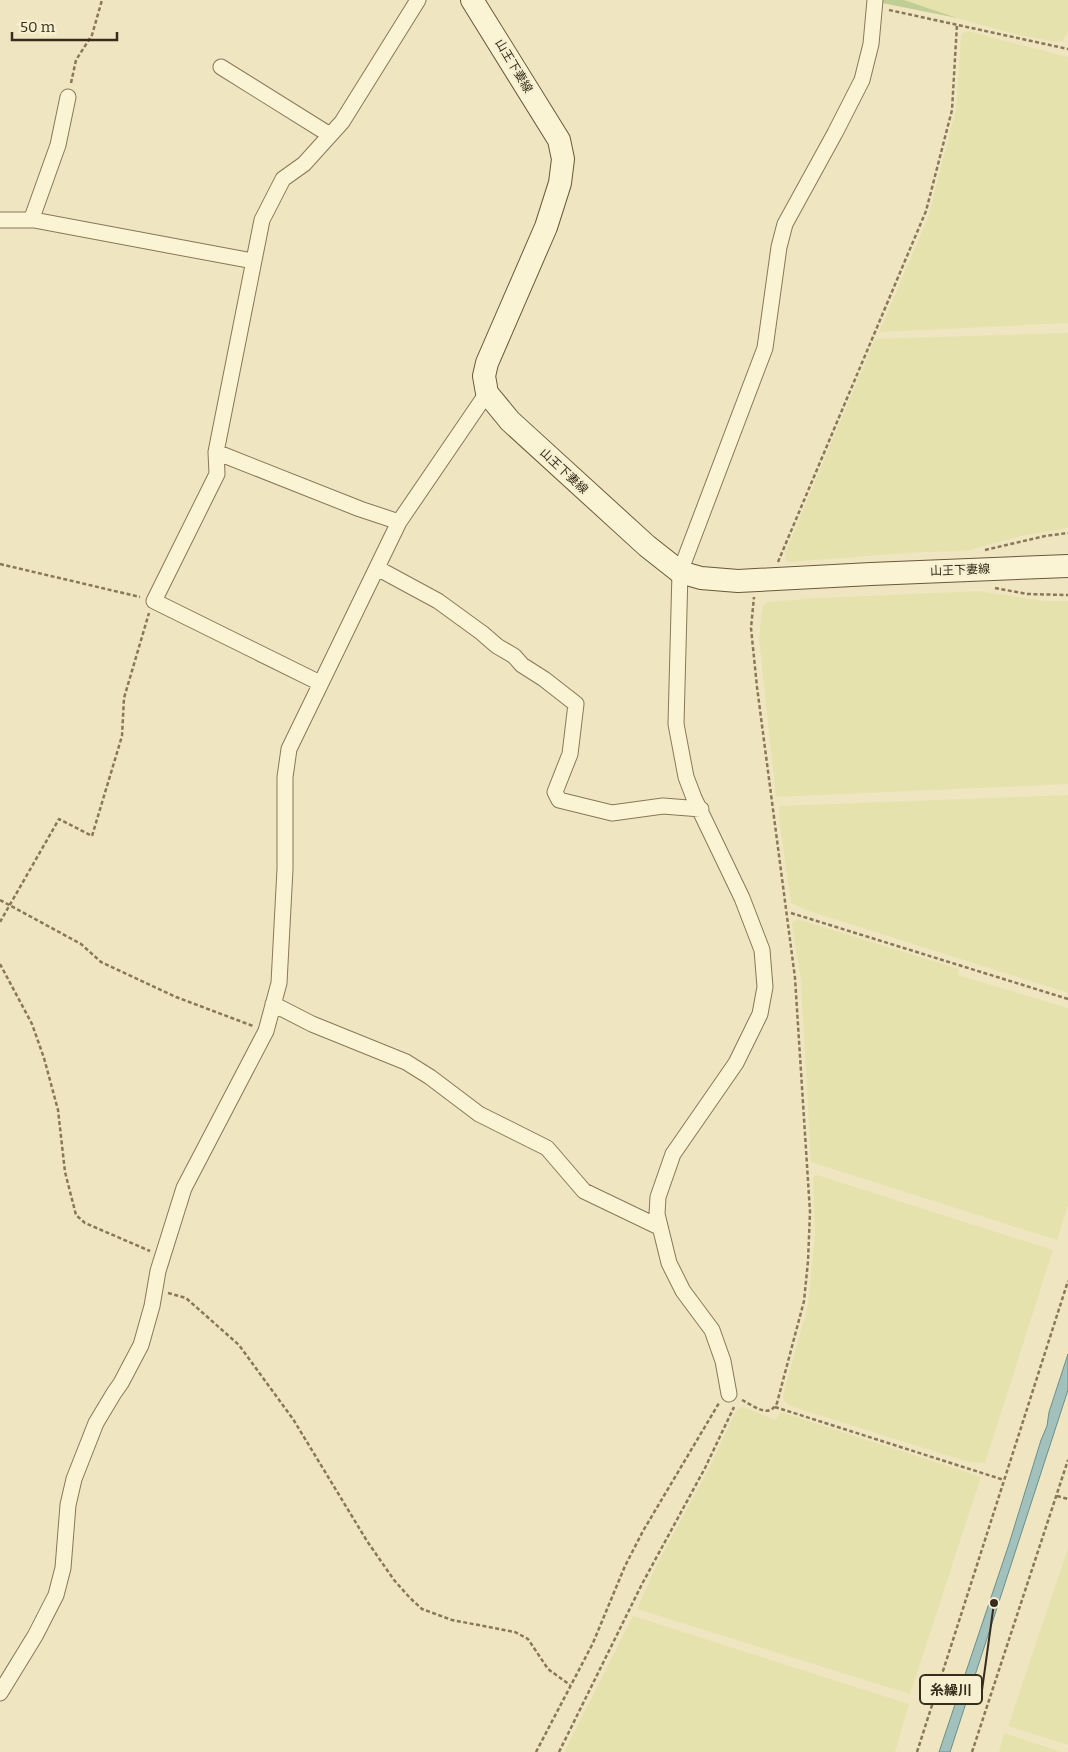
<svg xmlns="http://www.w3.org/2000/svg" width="1068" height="1752" font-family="Bitter,'Noto Sans JP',serif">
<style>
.farmland{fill:#e5e2ae}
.green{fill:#c0cd94}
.water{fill:#a3c1bc;stroke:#6a8f8a}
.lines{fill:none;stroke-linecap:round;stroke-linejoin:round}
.street-casing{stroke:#897758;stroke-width:17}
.secondary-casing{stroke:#6a583b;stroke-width:24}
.path{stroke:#897758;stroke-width:2.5;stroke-dasharray:4 2.5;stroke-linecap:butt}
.street{stroke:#faf3d4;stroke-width:15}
.secondary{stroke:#faf3d4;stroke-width:22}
.labels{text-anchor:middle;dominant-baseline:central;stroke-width:4.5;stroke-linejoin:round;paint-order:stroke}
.street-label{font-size:12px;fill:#382d1d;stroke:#f6f0d0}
.leader{fill:none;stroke:#382d1d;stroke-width:2}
.callout-dot{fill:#382d1d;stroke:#f6f0d0;stroke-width:2}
.callout{fill:#f6f0d0;stroke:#382d1d;stroke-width:2}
.callout-label{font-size:14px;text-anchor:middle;font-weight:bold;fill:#382d1d}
</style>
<rect width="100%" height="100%" fill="#efe6c1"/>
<path class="farmland" d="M 904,0 L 1068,0 L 1068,31 L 1063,41 L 1056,42 L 1019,35 L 957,18 Z
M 968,31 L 1068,57 L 1068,323 L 879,332 L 928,217 L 956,109 L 961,36 L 963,33 Z
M 1068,333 L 1068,528 L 1021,536 L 966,551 L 921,552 L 789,562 L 786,560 L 785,553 L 875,339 Z
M 979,591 L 1044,601 L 1068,601 L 1068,784 L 776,797 L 759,639 L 761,617 L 763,606 L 766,602 L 820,598 Z
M 1068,795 L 1068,993 L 809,911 L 791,903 L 779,819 L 779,806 Z
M 797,919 L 959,969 L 958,975 L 1068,1008 L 1068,1205 L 1057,1240 L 811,1162 L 801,982 L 792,924 Z
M 817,1175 L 1053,1250 L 985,1463 L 969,1462 L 943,1454 L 790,1406 L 785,1402 L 783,1397 L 785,1388 L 808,1305 L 815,1233 L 813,1180 L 814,1176 Z
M 744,1407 L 775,1420 L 781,1412 L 981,1477 L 910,1694 L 637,1609 L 659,1560 L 706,1474 L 735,1413 L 739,1408 Z
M 1068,1548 L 1068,1745 L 1008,1726 Z
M 633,1616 L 909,1704 L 895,1752 L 564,1752 Z
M 1004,1733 L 1062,1752 L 999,1752 Z"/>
<path class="green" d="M 882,0 L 904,0 L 957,18 L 882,3 Z"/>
<path class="water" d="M 1068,1354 L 1068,1390 L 950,1752 L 939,1752 L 1009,1544 L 1041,1440 L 1047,1426 L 1049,1412 Z"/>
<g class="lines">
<defs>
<path id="street" d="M 221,67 L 330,135
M 0,220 L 34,220 L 253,261
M 34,220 L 33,215 L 58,145 L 68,97
M 216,452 L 217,474 L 154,601 L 320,683
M 399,522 L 360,509 L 216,452 L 262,220 L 283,179 L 304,164 L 342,122 L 418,0
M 377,568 L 438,601 L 482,633 L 497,646 L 514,656 L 522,665 L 544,679 L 576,704 L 570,754 L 555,792 L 559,800 L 612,813 L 663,806 L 701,809
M 273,1004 L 312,1024 L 406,1062 L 430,1077 L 479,1114 L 547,1148 L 584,1191 L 659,1227
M 729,1394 L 723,1361 L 712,1330 L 683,1291 L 669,1263 L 657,1214 L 658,1197 L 673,1154 L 736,1063 L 760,1014 L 765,987 L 762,950 L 742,898 L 694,798 L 686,777 L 676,724 L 680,572 L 765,348 L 779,247 L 785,224 L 835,133 L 862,80 L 871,44 L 875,0
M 0,1693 L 35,1636 L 56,1595 L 63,1568 L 68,1505 L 74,1479 L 96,1423 L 114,1393 L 121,1383 L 141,1345 L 152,1306 L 158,1271 L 184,1188 L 266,1031 L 279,983 L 285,869 L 285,777 L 289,749 L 399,522 L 487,393"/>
<path id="secondary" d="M 472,0 L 559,140 L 563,159 L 560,183 L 546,227 L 487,363 L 484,376 L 487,393 L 510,421 L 647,546 L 680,572 L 701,578 L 738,581 L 871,574 L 1068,566"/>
</defs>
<use href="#street" class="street-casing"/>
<use href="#secondary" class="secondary-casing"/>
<path class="path" d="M 889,10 L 1068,49
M 71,83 L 76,60 L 92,35 L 102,0
M 985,550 L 1045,536 L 1068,533
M 778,562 L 926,211 L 952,110 L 957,24
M 0,564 L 140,597
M 995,588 L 1027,594 L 1068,595
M 0,900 L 81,944 L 101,962 L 176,997 L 253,1026
M 791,913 L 1068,999
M 0,922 L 59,819 L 92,836 L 122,736 L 124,698 L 149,613
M 0,964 L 32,1024 L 44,1058 L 58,1110 L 65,1172 L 76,1215 L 85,1223 L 150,1251
M 168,1293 L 186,1298 L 239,1345 L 293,1419 L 367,1541 L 394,1580 L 410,1598 L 422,1609 L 452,1620 L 515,1632 L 528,1639 L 548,1669 L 570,1685
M 742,1400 C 754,1406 769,1419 777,1403 L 804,1301 L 808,1261 L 810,1212 L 795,978 L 757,687 L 751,628 L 754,597
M 775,1407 L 1004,1480
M 1057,1496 L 1068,1499
M 536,1752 L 593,1643 L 625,1566 L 643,1531 L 719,1403
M 559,1752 L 642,1584 L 705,1468 L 734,1407
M 917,1752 L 1068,1281
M 972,1752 L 1068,1460"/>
<use href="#street" class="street"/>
<use href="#secondary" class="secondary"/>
</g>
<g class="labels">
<g class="street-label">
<text transform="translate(514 66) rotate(59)">山王下妻線</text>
<text transform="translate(564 471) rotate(43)">山王下妻線</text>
<text transform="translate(960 570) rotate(-2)">山王下妻線</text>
</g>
</g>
<path class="leader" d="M994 1603L982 1690"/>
<circle class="callout-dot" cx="994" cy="1603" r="5"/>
<rect class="callout" x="920" y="1675" width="62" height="29" rx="5"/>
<g class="callout-label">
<text x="951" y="1695">糸繰川</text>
</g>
<path d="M12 32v8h105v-8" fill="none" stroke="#382d1d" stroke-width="2.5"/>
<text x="20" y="32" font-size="15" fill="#382d1d" stroke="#f6f0d0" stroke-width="4" paint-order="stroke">50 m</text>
</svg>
